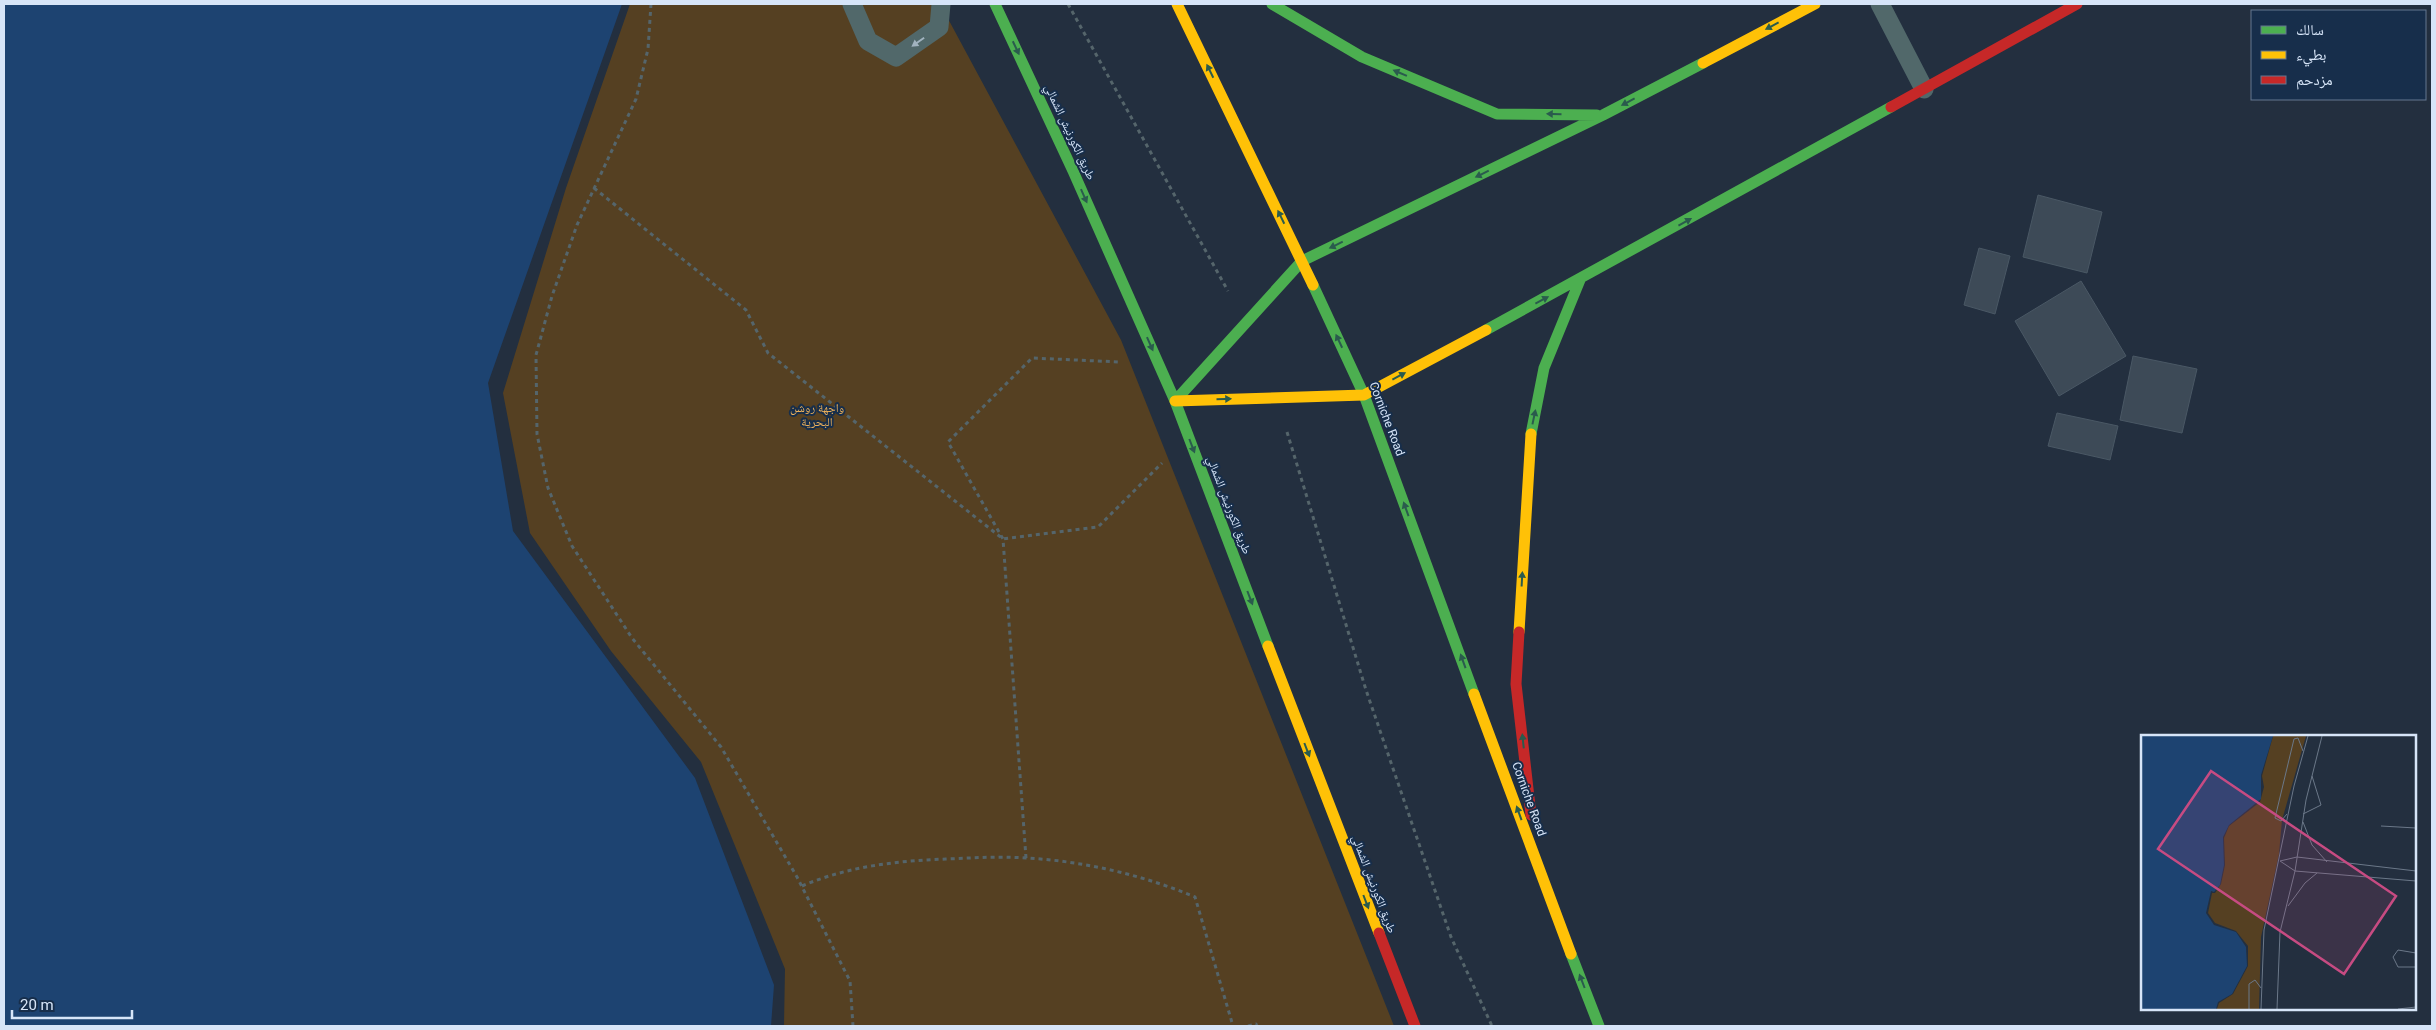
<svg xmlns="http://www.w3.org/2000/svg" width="2436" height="1030" font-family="Roboto,'Noto Naskh Arabic',sans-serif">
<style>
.green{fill:#554022}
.water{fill:#1d4371}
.building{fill:#3d4a57;stroke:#4a5865}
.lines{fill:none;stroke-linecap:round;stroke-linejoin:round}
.path{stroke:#55656b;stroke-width:3;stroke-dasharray:4 4;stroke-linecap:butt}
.lane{stroke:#51686a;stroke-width:19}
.fast{stroke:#4caf50;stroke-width:11}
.slow{stroke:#ffc107;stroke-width:11}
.jam{stroke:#c62828;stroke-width:11}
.oneway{fill:#2a5b4d}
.oneway2{fill:#a1b3bf}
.labels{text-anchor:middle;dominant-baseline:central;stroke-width:4;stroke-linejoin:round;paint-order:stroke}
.street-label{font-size:12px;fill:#d7e5f8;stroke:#172e4b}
.park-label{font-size:12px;fill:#edb15a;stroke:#172e4b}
.inset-road{fill:none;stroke:#6b7889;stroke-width:1}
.view{fill:#c74b82;fill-opacity:0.15;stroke:#c74b82;stroke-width:2.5}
.inset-edge{fill:none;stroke:#d7e5f8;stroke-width:2.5}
</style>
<rect width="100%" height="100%" fill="#232f3f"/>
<path class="green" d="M 630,4 L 942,4 L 946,15 L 1121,340 L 1394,1026 L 784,1026 L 785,969 L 701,762 L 611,651 L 530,533 L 503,393 L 566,188 Z"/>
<path class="water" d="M 4,4 L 622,4 L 488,383 L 513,531 L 695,778 L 774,985 L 771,1026 L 4,1026 Z"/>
<path class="building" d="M 2038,195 L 2102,212 L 2087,273 L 2023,257 Z
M 1979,248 L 2010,256 L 1995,314 L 1964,305 Z
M 2081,281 L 2126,356 L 2059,396 L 2015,321 Z
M 2133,356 L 2197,369 L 2182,433 L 2120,420 Z
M 2057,413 L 2118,426 L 2110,460 L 2048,446 Z"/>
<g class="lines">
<path class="path" d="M 651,4 L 648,49 L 636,99 L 577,225 L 552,296 L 536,355 L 537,434 L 548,488 L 572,546 L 632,638 L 721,747 L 797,877 L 850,981 L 853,1026
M 1068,4 L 1228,291
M 594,188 L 746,310 L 768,353 L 1003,539 L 1098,527 L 1162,463
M 1287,432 L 1366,690 L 1451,937 L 1492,1026
M 1026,858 L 1003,539 L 948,442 L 1032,358 L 1120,362
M 802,886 C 849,866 896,861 946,859 C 973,858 999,856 1026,858 C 1083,861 1143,875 1195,897 L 1233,1026
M 1248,1026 L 1256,1024 L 1257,1026"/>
<path class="lane" d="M 852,4 L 868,41 L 896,57 L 939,27 L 941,4
M 1880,4 L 1924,89"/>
<path class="fast" d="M 995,4 L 1073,171 L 1175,401 L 1268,646
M 1272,4 L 1362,57 L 1497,114 L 1597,115
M 1313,285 L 1364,395 L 1474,694
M 1486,330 L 1891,107
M 1175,401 L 1302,261 L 1603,115 L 1703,63
M 1531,434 L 1544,368 L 1580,280
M 1571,954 L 1599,1026"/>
<path class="slow" d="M 1177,4 L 1313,285
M 1703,63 L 1815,4
M 1175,401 L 1364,395 L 1486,330
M 1519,632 L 1531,434
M 1268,646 L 1379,933
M 1474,694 L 1571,954"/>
<path class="jam" d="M 1891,107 L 2077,4
M 1519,632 L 1516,684 L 1531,815
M 1379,933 L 1415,1026"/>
</g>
<defs><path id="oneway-solid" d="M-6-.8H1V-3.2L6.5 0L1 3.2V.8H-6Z" transform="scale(1.25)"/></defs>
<g class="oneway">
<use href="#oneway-solid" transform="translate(1772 26) rotate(152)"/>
<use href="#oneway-solid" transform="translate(1016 48) rotate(65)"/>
<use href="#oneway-solid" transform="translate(1210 71) rotate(-116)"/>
<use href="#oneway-solid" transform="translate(1400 73) rotate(-157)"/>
<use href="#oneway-solid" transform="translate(1628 102) rotate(152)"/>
<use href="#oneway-solid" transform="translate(1554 114) rotate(-179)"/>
<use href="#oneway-solid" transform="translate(1482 174) rotate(154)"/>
<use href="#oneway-solid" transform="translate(1084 196) rotate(66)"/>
<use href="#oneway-solid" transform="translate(1281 217) rotate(-116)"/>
<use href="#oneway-solid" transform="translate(1685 222) rotate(-29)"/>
<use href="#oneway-solid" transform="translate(1336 245) rotate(154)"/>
<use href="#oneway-solid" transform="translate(1542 300) rotate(-28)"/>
<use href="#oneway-solid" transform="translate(1339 341) rotate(-115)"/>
<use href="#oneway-solid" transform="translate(1150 344) rotate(66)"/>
<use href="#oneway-solid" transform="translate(1399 376) rotate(-28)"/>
<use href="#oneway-solid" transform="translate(1224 399) rotate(-2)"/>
<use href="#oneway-solid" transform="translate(1534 417) rotate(-78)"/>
<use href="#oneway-solid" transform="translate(1192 446) rotate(69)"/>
<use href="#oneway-solid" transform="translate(1406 509) rotate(-110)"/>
<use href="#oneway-solid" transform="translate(1522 579) rotate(-87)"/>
<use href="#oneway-solid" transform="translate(1250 598) rotate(69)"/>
<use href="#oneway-solid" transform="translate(1463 661) rotate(-110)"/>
<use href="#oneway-solid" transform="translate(1523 741) rotate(-96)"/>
<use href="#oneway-solid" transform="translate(1307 750) rotate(69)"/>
<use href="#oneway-solid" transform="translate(1519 813) rotate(-110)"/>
<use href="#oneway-solid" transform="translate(1366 902) rotate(69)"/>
<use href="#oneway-solid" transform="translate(1582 981) rotate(-111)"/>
</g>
<use class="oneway2" href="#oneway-solid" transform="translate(918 42) rotate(145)"/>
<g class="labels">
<g class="street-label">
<text transform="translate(1070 132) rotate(65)">طريق الكورنيش الشمالي</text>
<text transform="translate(1387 419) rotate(69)">Corniche Road</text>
<text transform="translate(1229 505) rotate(69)">طريق الكورنيش الشمالي</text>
<text transform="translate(1529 799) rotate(70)">Corniche Road</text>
<text transform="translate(1374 884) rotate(69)">طريق الكورنيش الشمالي</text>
</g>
<g class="park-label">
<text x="817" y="408">واجهة روشن<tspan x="817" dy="14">البحرية</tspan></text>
</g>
</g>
<g transform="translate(2141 735)">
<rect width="275" height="275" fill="#232f3f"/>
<path d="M 132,1 L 165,1 L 141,85 L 138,119 L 120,202 L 118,274 L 76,274 L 78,268 L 92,259 L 107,231 L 107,211 L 95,196 L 74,188 L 67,178 L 71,158 L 74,158 L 80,149 L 84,130 L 83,103 L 88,91 L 119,67 L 123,52 L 121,41 Z" fill="#554022"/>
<path d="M 0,1 L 132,1 L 120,40 L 120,64 L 88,90 L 82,102 L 83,130 L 79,150 L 73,157 L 70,156 L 65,178 L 73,190 L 95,197 L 105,212 L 106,231 L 91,259 L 77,267 L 75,274 L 0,274 Z" fill="#1d4371"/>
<path class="inset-road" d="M 146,79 L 140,86 L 134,83 L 153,4 L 157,3 L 162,16M 162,79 L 180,70 L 171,41M 162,87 L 171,110 L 186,127M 240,91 L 275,93M 139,126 L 154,136 L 275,146M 139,126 L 156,122 L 275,136M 147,171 L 164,148 L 176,138M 275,218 L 257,215 L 252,222 L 257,232 L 275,232M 108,274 L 108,249 L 114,245 L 120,253M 120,274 L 123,195 L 153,51 L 167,1M 136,274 L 139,197 L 154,136 L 165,65 L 181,1M 257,274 L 275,272"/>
<path class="view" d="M 70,36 L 255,161 L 203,239 L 17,114 Z"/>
<rect width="275" height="275" class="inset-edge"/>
</g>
<rect width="2436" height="1030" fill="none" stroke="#d7e5f8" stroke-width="10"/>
<rect x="2251" y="10" width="175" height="90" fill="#172e4b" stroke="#647790"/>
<rect x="2261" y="26" width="25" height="8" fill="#4caf50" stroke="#647790"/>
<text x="2296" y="35" font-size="15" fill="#d7e5f8">سالك</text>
<rect x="2261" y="51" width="25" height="8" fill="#ffc107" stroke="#647790"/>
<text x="2296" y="60" font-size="15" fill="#d7e5f8">بطيء</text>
<rect x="2261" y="76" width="25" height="8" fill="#c62828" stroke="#647790"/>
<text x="2296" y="85" font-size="15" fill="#d7e5f8">مزدحم</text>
<path d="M12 1010v8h120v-8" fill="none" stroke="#d7e5f8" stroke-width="2.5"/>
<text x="20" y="1010" font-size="15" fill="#d7e5f8" stroke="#172e4b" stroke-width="4" paint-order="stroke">20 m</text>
</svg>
